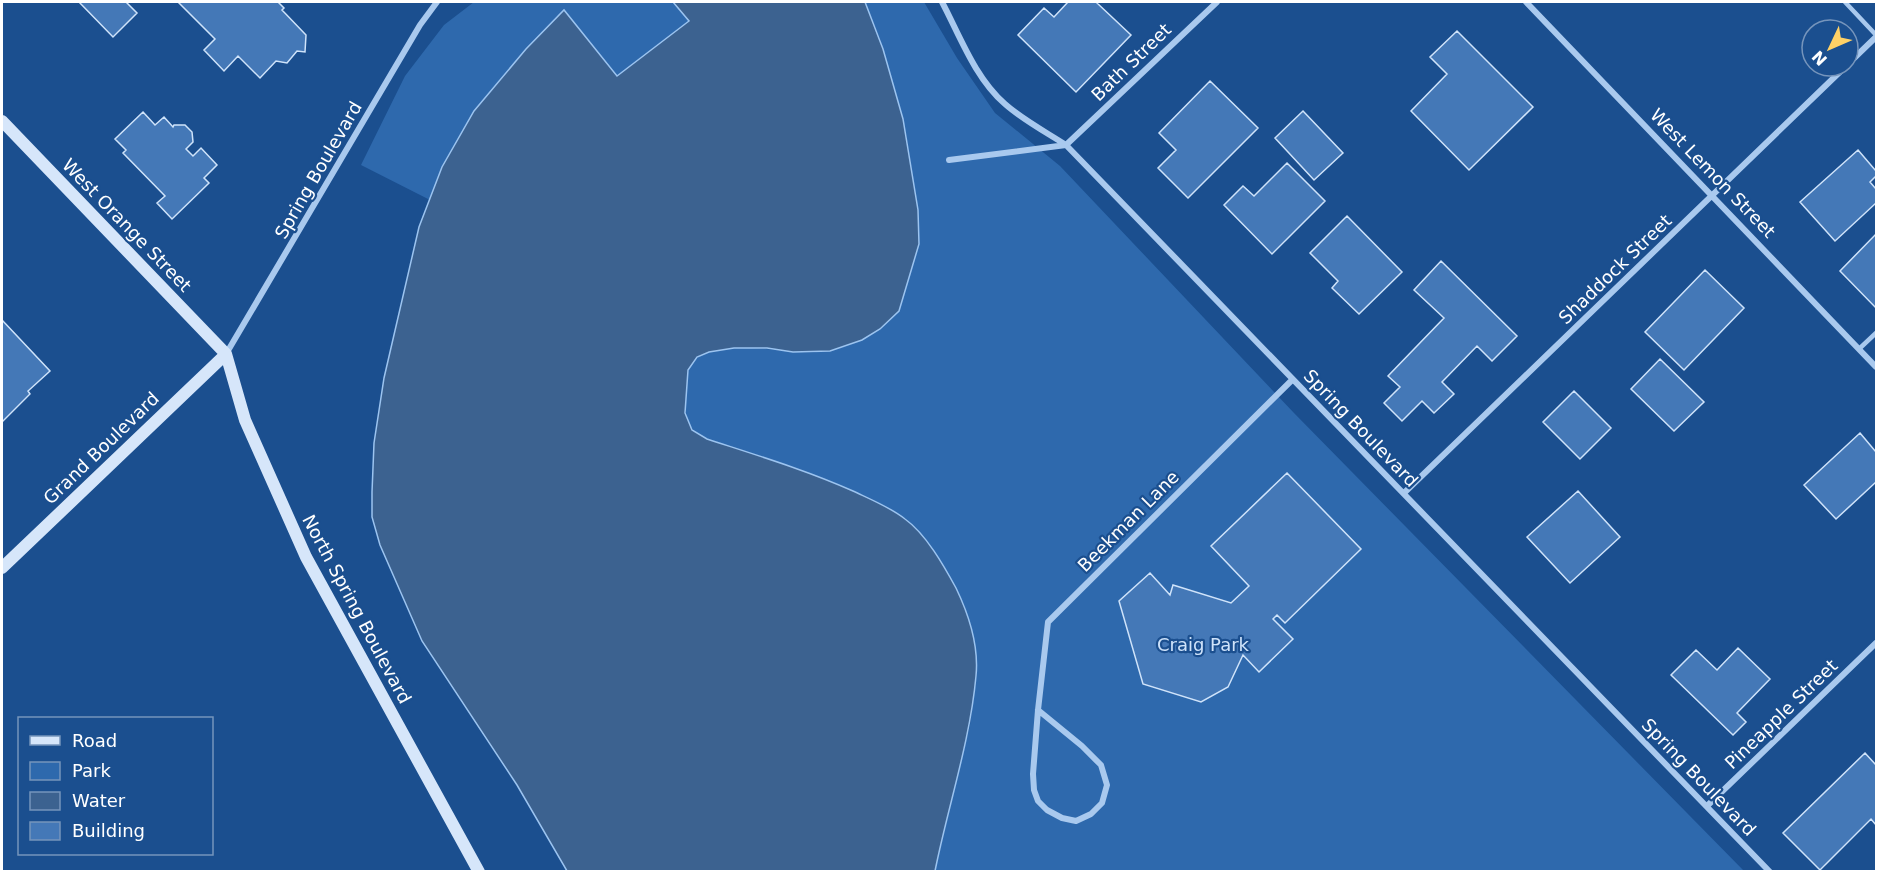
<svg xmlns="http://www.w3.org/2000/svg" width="1878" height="873" font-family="'DejaVu Sans',sans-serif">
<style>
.green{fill:#2e69ad}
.water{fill:#3c6290;stroke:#9cc4f0;stroke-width:1.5}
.building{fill:#4478b7;stroke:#cfe3fa;stroke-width:1.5}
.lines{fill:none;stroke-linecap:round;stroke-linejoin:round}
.lane{stroke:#a9c9ee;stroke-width:4.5}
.street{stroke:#a9c9ee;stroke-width:6}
.secondary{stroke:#d6e6fa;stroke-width:12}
.labels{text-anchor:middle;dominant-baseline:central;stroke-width:4.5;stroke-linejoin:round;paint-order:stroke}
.street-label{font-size:18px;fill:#fff;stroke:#1b4f8f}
.park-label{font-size:18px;fill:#cfe3fa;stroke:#1b4f8f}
</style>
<rect width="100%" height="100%" fill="#1b4f8f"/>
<path class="green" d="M 474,2 L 673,2 L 689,21 L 617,76 L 565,11 L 474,111 L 430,200 L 361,165 L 405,76 L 444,25 Z
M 865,2 L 924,2 L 957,58 L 995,113 L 1060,166 L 1294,413 L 1744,871 L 935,871 L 970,725 L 977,673 L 965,607 L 950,577 L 930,546 L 906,519 L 872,499 L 830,481 L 707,439 C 690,429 685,425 686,403 C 686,389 684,371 695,360 C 718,336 787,355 817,352 C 833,351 847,346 862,340 L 919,244 L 918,210 L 906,134 L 880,39 Z"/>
<path class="water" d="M 673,2 L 865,2 L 883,49 L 903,119 L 918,210 L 919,244 L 899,311 L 880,329 L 862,340 L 830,351 L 793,352 L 767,348 L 734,348 L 709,352 L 697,357 L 688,370 L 685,413 L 692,430 L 707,439 C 756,455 806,470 853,491 C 870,499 890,507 905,519 C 926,534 944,566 956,588 C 969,615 979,646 976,676 C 970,742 948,806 935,871 L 567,871 L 517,785 L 422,641 L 380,545 L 372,517 L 372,492 L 374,443 L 384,378 L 419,227 L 442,167 L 474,111 L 526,49 L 564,10 L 617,76 L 689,21 Z"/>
<path class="building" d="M 79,2 L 126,2 L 137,13 L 113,37 Z
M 178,2 L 278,2 L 284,8 L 282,10 L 306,35 L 305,52 L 297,51 L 287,63 L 276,61 L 260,78 L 238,56 L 224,71 L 204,50 L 215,39 Z
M 1068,2 L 1099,2 L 1097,3 L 1131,35 L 1076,92 L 1018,35 L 1044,8 L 1054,17 Z
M 1457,31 L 1533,107 L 1469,170 L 1411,111 L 1447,74 L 1430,57 Z
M 1210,81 L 1258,128 L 1188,198 L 1158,168 L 1176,150 L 1159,133 Z
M 1303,111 L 1343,153 L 1314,180 L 1275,138 Z
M 143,112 L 155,125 L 164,117 L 173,127 L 174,125 L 185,125 L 192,132 L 193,142 L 186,149 L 193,156 L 201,148 L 217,165 L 204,178 L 209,183 L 172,219 L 157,203 L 165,196 L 123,153 L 126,150 L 115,139 Z
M 1858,150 L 1876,171 L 1876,176 L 1870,182 L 1876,189 L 1876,203 L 1835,241 L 1800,202 Z
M 1287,163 L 1325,201 L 1272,254 L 1224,205 L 1243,186 L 1254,196 Z
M 1347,216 L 1402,272 L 1359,314 L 1332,288 L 1338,281 L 1310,253 Z
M 1876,234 L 1876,308 L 1840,271 Z
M 1441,261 L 1517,336 L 1492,361 L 1477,346 L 1442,382 L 1454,394 L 1434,413 L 1422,401 L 1402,421 L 1384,403 L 1400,387 L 1388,376 L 1444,318 L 1414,290 Z
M 1705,270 L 1744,308 L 1684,370 L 1645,332 Z
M 2,320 L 50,371 L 28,391 L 30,394 L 2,422 Z
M 1660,359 L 1704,402 L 1674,431 L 1631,389 Z
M 1574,391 L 1611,428 L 1580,459 L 1543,422 Z
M 1860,433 L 1876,452 L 1876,482 L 1836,519 L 1804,485 Z
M 1287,473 L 1361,549 L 1285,623 L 1277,615 L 1273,619 L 1293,639 L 1259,672 L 1243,655 L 1228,687 L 1201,702 L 1143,684 L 1119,601 L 1150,573 L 1170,595 L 1173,585 L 1231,603 L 1249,586 L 1211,546 Z
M 1578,491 L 1620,537 L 1570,583 L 1527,537 Z
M 1738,648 L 1770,679 L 1737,713 L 1746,722 L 1733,735 L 1671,675 L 1696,650 L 1717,670 Z
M 1865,753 L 1876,765 L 1876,825 L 1871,819 L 1820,870 L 1783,833 Z"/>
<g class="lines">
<path class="lane" d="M 1845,2 L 1876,35
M 1859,349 L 1876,333"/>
<path class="street" d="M 942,2 C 960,36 975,78 1005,104 C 1023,120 1046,132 1066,145 L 1770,872
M 1526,2 L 1876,367
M 1848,64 L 1876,37
M 949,160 L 1066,145 L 1217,2
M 226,354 L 420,25 L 437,2
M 1404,493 L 1846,66
M 1038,710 L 1082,746 L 1101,765 L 1107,785 L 1102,803 L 1091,814 L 1076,821 L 1062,818 L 1047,810 L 1038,801 L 1034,790 L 1033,774 L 1038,710 L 1048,622 L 1292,380
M 1707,806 L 1876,643"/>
<path class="secondary" d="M 2,121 L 226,354 L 245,420 L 306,557 L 479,872
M 2,568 L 226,354"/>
</g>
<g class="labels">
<g class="street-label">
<text transform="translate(1131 62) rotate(-44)">Bath Street</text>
<text transform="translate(318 170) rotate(-60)">Spring Boulevard</text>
<text transform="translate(1713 173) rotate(46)">West Lemon Street</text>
<text transform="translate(127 225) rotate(46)">West Orange Street</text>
<text transform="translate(1615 269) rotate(-44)">Shaddock Street</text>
<text transform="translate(1361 428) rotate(46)">Spring Boulevard</text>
<text transform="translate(101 448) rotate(-44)">Grand Boulevard</text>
<text transform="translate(1128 521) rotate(-45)">Beekman Lane</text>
<text transform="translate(357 609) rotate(62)">North Spring Boulevard</text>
<text transform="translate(1781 714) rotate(-44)">Pineapple Street</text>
<text transform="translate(1699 777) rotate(46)">Spring Boulevard</text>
</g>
<g class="park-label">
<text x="1203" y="644">Craig Park</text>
</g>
</g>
<rect width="1878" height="873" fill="none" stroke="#ffffff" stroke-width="6"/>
<rect x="18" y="717" width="195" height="138" fill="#1b4f8f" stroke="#7695bc" stroke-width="1.5"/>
<rect x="30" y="736" width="30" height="9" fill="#d6e6fa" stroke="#7695bc" stroke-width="1.5"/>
<text x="72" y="747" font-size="18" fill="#ffffff">Road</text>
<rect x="30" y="762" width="30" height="18" fill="#2e69ad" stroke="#7695bc" stroke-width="1.5"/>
<text x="72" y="777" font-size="18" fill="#ffffff">Park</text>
<rect x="30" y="792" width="30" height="18" fill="#3c6290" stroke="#7695bc" stroke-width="1.5"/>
<text x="72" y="807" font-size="18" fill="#ffffff">Water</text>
<rect x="30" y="822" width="30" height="18" fill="#4478b7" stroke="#7695bc" stroke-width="1.5"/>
<text x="72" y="837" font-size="18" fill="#ffffff">Building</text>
<g transform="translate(1830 48) rotate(226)"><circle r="28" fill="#1b4f8f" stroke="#7695bc" stroke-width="1.5"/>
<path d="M0-4.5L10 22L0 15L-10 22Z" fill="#ffd166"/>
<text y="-9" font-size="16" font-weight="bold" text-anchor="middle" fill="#ffffff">N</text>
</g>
</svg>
